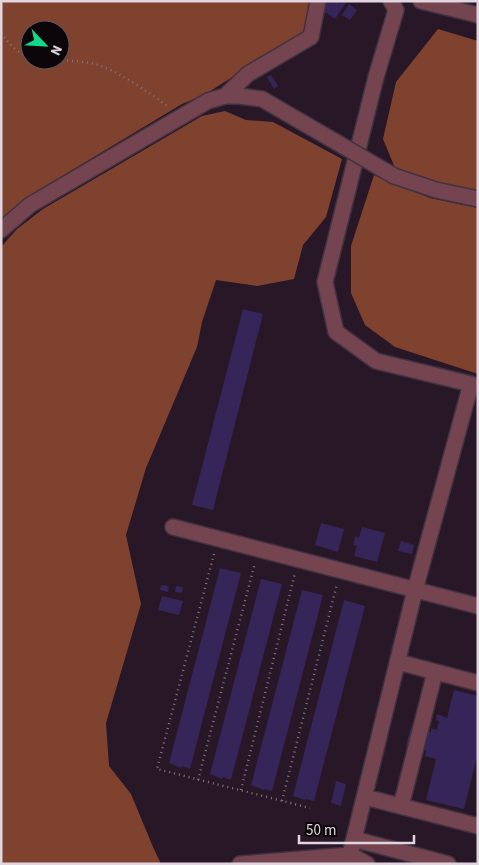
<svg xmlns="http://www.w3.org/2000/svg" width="479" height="865" font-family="'Source Sans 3',sans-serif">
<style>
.forest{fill:#7f422e;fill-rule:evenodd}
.building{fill:#362559}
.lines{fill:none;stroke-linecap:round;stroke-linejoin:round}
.minor-casing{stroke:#423240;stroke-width:18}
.path{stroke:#837581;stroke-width:2.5;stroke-dasharray:1 4;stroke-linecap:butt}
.minor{stroke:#744450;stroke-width:15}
.minor-bridge-casing{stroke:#423240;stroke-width:18;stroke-linecap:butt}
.minor-bridge{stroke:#744450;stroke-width:15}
</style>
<rect width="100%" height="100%" fill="#281726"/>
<path class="forest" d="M 1,1 L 312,1 L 308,29 L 204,95 L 182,104 L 29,196 L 1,220 ZM 30,30 L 60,30 L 60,60 L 30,60 Z
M 438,29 L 478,41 L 478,191 L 435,184 L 395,168 L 383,139 L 396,82 Z
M 225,111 L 246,120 L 273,122 L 342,159 L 326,217 L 303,245 L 294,279 L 257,286 L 216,280 L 202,322 L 197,347 L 146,468 L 126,535 L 141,604 L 106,723 L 109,766 L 131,794 L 153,847 L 161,864 L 1,864 L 1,247 L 17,229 L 43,209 L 202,116 Z
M 374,175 L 430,198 L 478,208 L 478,374 L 395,347 L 365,325 L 351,293 L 351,246 Z"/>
<path class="building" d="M 328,1 L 347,1 L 335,19 L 322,10 Z
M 349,4 L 357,10 L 350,20 L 342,15 Z
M 271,75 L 278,86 L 274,89 L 267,77 Z
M 243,309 L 263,314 L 213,510 L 192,505 Z
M 321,523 L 344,529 L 338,552 L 315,545 Z
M 362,527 L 385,533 L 377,562 L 354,556 L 357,546 L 353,545 L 355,536 L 359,538 Z
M 401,541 L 414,545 L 412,554 L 398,551 Z
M 220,568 L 241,573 L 190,769 L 182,766 L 181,768 L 169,763 Z
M 261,579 L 282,584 L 231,780 L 223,777 L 222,779 L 210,774 Z
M 161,585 L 169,586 L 168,592 L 160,590 Z
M 176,586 L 183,587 L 182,593 L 175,592 Z
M 302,590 L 323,595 L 272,791 L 264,789 L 264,790 L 251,785 Z
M 162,596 L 183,601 L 179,615 L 158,610 Z
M 344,600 L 365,606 L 314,801 L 306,799 L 305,800 L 293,796 Z
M 454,690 L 478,696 L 478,753 L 464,809 L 426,800 L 436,759 L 425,756 L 426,750 L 406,745 L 411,727 L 431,732 L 431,728 L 437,730 L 439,721 L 436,720 L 437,714 L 447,718 Z
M 336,781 L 346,784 L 341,806 L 331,803 Z"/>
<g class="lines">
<defs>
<path id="minor" d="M 421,1 L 478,15
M 225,96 L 248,74 L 311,37 L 318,1
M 394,176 L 436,190 L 478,199
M 1,230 L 30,205 L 208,101 L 225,96 L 239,96 L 262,99 L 336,142
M 173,527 L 478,606
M 398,662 L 478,683
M 365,797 L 478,826
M 401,806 L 435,672
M 354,839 L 448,864
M 350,855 L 415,590 L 471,384 L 376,361 L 336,332 L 325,282 L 376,77 L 396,10 L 391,1
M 240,864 L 350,855 L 367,864"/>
</defs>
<use href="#minor" class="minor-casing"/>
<path class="path" d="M 1,33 C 9,43 17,54 30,57
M 57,60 C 73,61 89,61 104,67 C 123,75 152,94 168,107
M 214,554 L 157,769 L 310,808
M 198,780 L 255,563
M 241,790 L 295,573
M 282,801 L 337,584"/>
<use href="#minor" class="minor"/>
<defs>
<path id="minor-bridge" d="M 336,142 L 394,176"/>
</defs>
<use href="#minor-bridge" class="minor-bridge-casing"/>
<use href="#minor-bridge" class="minor-bridge"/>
</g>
<rect width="479" height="865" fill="none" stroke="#e1d6e0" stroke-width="5"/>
<g transform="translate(45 45) rotate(115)"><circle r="24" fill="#0c060b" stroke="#615960"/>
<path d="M0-4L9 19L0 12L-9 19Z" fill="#11d98a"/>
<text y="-8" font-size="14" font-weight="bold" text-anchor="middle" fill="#e1d6e0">N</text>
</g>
<path d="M299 835v8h115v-8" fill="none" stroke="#e1d6e0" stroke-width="2.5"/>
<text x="306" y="835" font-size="15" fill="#e1d6e0" stroke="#0c060b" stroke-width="4" paint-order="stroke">50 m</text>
</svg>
